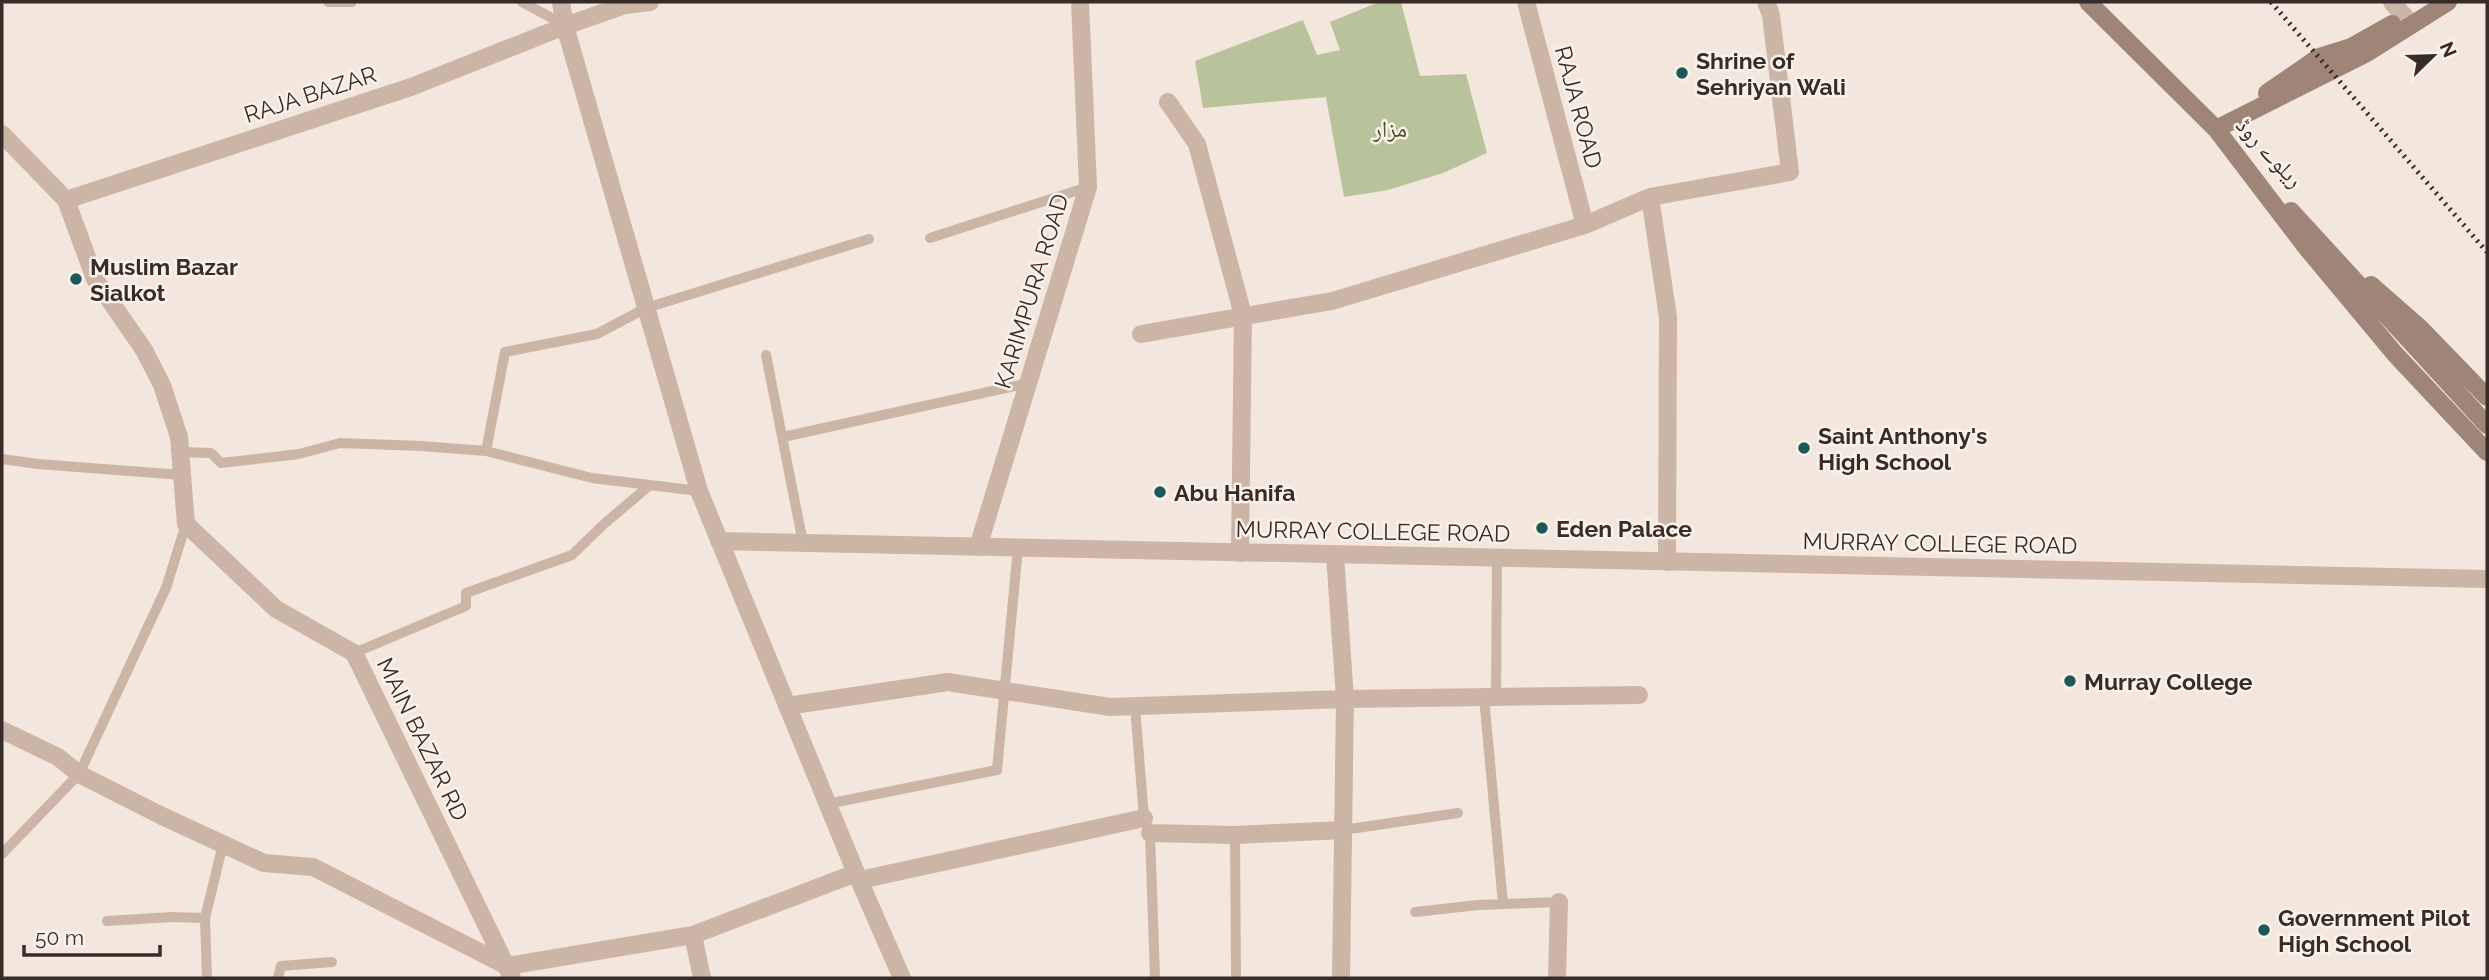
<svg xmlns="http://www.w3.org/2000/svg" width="2489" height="980" font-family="Raleway,'Noto Naskh Arabic',sans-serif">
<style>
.green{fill:#b8c29b}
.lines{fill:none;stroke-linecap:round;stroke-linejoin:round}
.service{stroke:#cbb5a7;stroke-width:10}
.minor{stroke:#cbb5a7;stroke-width:18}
.tertiary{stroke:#cbb5a7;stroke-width:18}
.secondary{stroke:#9f8478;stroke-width:18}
.rail{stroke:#372c28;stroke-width:5;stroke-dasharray:2 5;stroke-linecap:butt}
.poi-dot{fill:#1c5a5a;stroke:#faf1e8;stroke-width:2.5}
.labels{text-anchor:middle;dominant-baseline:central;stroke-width:5;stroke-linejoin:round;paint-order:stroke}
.poi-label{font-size:23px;font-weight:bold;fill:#372c28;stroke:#faf1e8;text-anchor:start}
.street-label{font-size:23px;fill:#372c28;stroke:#faf1e8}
.park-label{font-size:23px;fill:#4a562b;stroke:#faf1e8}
</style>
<rect width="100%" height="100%" fill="#f3e6dc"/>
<path class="green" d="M 1379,2 L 1401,2 L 1420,76 L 1466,74 L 1487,153 L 1443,173 L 1388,190 L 1344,197 L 1326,97 L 1203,108 L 1195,61 L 1303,20 L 1317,55 L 1340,50 L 1330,22 Z"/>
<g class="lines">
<path class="service" d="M 328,2 L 352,2
M 522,2 L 565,25
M 930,238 L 1088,187
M 766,355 L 803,543
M 783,437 L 1029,383
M 486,451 L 505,352 L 597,334 L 646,308 L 869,239
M 180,452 L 211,453 L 221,463 L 299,454 L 340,443 L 421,446 L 486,451 L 592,478 L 699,491
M 2,459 L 38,464 L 182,475
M 354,653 L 466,606 L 466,593 L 572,555 L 604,524 L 650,485
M 1484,697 L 1503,904
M 1496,697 L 1497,558
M 1135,706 L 1144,818 L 1150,833 L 1155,978
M 827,804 L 997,770 L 1018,548
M 1343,830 L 1458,813
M 1235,835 L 1236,978
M 2,854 L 79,774 L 166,588 L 186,524
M 1415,912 L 1478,905 L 1559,902
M 107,921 L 172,917 L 205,918
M 207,978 L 205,918 L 223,844
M 278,978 L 281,966 L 332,962"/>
<path class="minor" d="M 1526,2 L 1585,225
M 2392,2 L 2405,17
M 1168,102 L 1197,144 L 1243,315 L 1240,553
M 1650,197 L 1668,317 L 1667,562
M 1141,334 L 1332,301 L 1585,225 L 1650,197 L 1790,172 L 1771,15 L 1766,2
M 978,547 L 1088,187 L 1080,2
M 1335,555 L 1345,699 L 1341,978
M 787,706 L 948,682 L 1110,707 L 1345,699 L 1639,695
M 2,730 L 58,757 L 79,774 L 162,816 L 264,863 L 313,867 L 507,966 L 693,935 L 856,873
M 1150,833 L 1235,835 L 1343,830
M 860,880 L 1144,818
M 693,935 L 702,978
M 1557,978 L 1559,902"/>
<path class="tertiary" d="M 561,2 L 565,26 L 699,491 L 856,873 L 902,978
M 2,134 L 66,200 L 95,279 L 144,350 L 162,385 L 179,437 L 186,524 L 276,609 L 354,653 L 512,978
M 66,200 L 411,87 L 565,26 L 625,5 L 650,2
M 719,541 L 2487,579"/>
<path class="secondary" d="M 2088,2 L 2216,129 L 2306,247 L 2395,354 L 2487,452
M 2267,93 L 2319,57 L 2351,47 L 2392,24
M 2216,129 L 2367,53 L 2448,2
M 2291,211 L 2487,425
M 2371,285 L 2420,328 L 2487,397"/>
<path class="rail" d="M 2271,2 L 2487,252"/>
</g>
<g class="poi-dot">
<circle cx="1682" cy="73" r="7"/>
<circle cx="76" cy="279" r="7"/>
<circle cx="1804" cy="448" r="7"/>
<circle cx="1160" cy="492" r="7"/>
<circle cx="1542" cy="528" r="7"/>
<circle cx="2070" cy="681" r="7"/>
<circle cx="2264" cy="930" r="7"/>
</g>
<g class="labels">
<g class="poi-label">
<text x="1696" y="60">Shrine of<tspan x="1696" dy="26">Sehriyan Wali</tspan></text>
<text x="90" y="266">Muslim Bazar<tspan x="90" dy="26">Sialkot</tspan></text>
<text x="1818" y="435">Saint Anthony's<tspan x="1818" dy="26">High School</tspan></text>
<text x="1174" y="492">Abu Hanifa</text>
<text x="1556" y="528">Eden Palace</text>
<text x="2084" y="681">Murray College</text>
<text x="2278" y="917">Government Pilot<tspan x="2278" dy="26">High School</tspan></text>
</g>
<g class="street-label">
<text transform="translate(310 94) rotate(-18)">RAJA BAZAR</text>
<text transform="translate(1579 107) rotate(75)">RAJA ROAD</text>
<text transform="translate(2270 152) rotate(47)">ریلوے روڈ</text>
<text transform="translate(1031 291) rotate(-73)">KARIMPURA ROAD</text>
<text transform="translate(1373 531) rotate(1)">MURRAY COLLEGE ROAD</text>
<text transform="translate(1940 543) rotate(1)">MURRAY COLLEGE ROAD</text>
<text transform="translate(423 739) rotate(64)">MAIN BAZAR RD</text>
</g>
<g class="park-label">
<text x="1390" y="128">مزار</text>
</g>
</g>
<rect width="2489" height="980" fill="none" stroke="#372c28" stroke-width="7"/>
<g transform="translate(2433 56) rotate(67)" stroke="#faf1e8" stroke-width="5" paint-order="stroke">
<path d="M0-5L12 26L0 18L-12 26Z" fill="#372c28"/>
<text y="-10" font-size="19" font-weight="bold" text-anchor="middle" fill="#372c28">N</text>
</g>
<path d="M24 945v10h136v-10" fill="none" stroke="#372c28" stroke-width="3.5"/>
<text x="35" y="945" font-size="21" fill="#372c28" stroke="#faf1e8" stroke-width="5" paint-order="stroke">50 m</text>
</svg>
